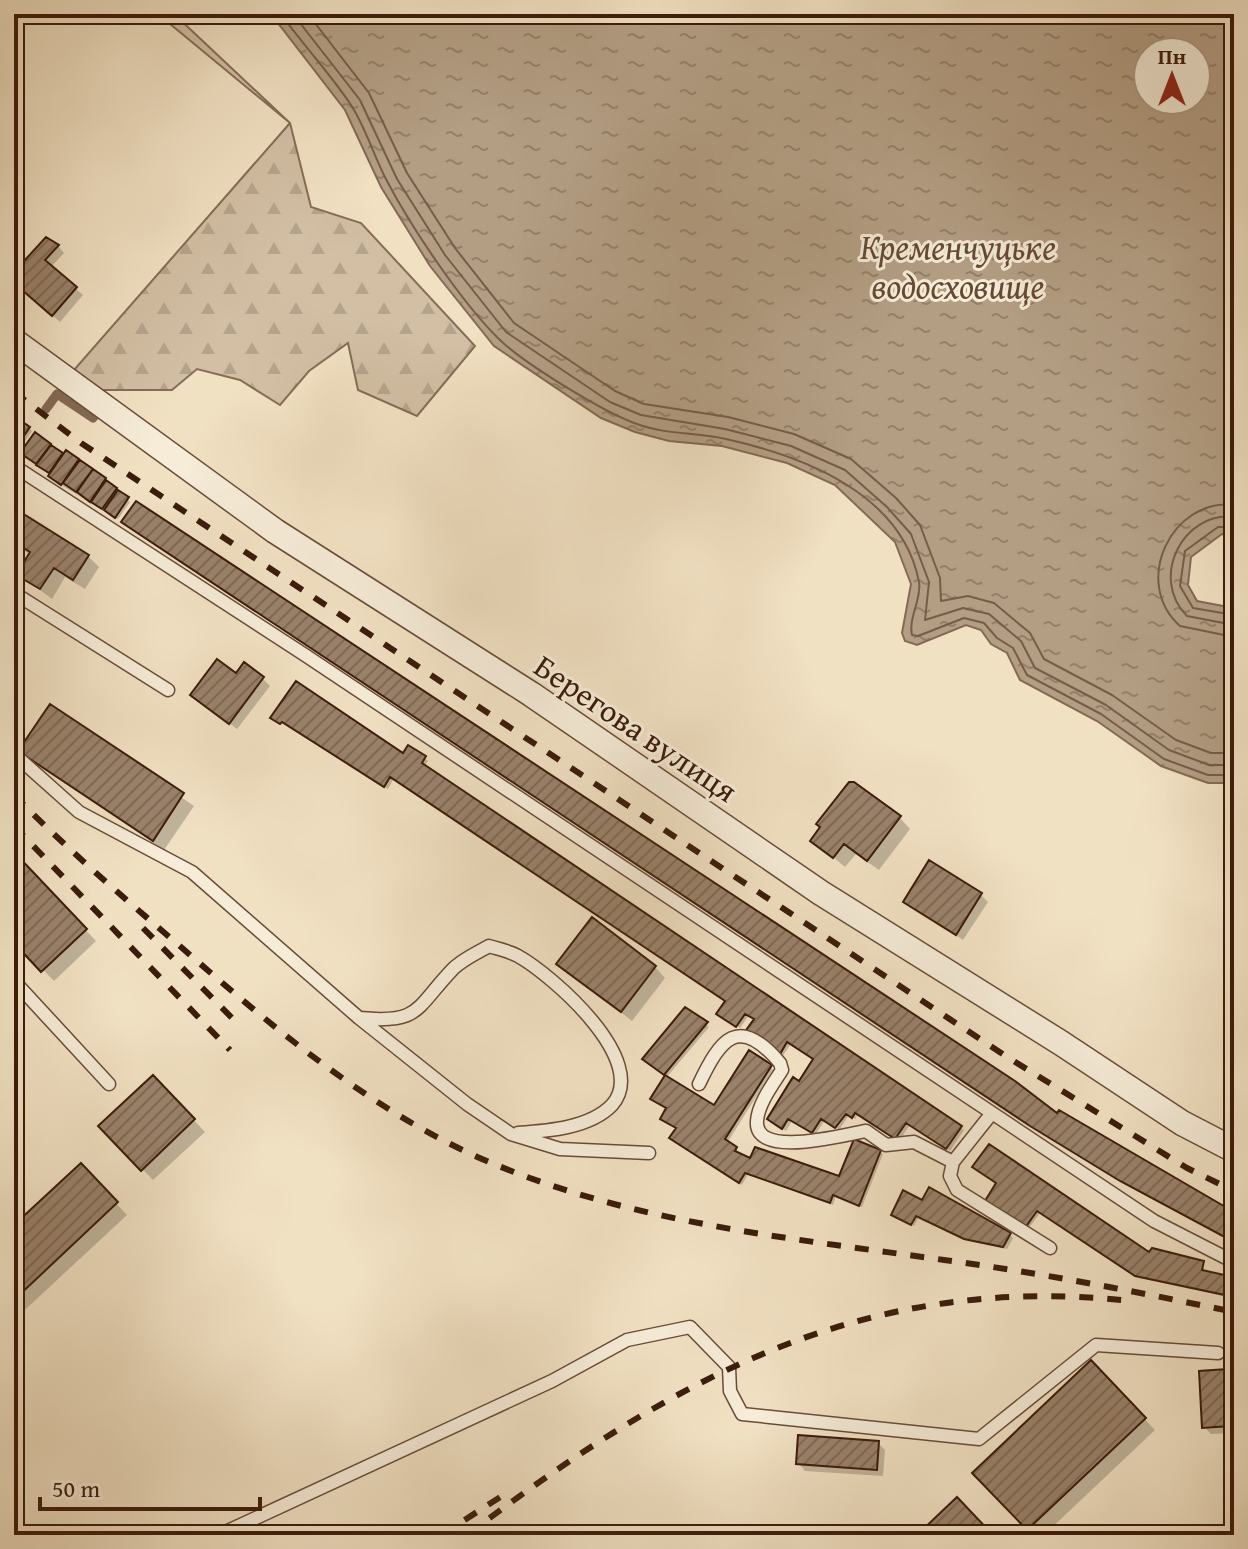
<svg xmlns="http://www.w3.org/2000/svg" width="1248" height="1549" font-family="'Gentium Book Plus',serif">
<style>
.forest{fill:url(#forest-firs);stroke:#866d58;stroke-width:2}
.water{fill:url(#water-ripples);stroke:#836a54;stroke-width:2;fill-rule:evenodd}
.shadow{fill:#0003}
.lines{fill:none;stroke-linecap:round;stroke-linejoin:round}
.shore{stroke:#775c48;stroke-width:2}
.stream{stroke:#836a54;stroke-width:9}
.building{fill:url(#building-hatch);stroke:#3b1b0b;stroke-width:2}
.lane-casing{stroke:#684c39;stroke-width:15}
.street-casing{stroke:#684c39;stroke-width:27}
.lane{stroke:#f6ecd8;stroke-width:12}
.street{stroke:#f6ecd8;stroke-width:24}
.rail{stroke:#3b1b0b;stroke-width:6;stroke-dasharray:14 14;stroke-linecap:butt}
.labels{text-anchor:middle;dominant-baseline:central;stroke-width:6;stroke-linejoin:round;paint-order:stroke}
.street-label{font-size:32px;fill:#3b1b0b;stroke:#f6ecd8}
.water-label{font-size:34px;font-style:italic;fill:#654935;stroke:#f6ecd8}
</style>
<defs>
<pattern id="forest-firs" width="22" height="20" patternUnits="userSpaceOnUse" patternTransform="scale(2)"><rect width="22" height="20" fill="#d2bfa4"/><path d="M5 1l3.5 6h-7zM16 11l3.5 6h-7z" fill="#b5a48c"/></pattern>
<pattern id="water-ripples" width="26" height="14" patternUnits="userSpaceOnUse" patternTransform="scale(2)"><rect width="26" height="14" fill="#b39e84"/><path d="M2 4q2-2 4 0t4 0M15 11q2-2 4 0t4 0" fill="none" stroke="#93806a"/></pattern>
<pattern id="building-hatch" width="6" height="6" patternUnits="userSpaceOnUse" patternTransform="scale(2)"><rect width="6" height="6" fill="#9a826b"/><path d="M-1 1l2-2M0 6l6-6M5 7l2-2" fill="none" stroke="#7f6a56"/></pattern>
</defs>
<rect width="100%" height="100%" fill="#f1e1c3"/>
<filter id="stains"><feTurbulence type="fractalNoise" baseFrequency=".0025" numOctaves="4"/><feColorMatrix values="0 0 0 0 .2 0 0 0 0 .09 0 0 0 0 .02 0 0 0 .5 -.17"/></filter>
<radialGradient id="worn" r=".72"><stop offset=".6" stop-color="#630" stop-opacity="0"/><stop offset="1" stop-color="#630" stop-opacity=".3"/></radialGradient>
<path class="forest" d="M 158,14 L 174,14 L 290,123 L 311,207 L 361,223 L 475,346 L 417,416 L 358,390 L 348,343 L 309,371 L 280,405 L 240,380 L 197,369 L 172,390 L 93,390 L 74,370 L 290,123 Z"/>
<path class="water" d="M 271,14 L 1234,14 L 1234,535 L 1222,534 L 1191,557 L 1188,585 L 1197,601 L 1234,608 L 1234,783 L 1208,783 L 1161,766 L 1097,721 L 1020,680 L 1007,653 L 991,644 L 981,630 L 966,625 L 917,645 L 905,641 L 902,633 L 911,584 L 895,542 L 835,485 L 787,463 L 722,446 L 669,441 L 635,432 L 601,418 L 494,346 L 430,266 L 381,187 L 345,110 ZM 1148,52 L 1196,52 L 1196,100 L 1148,100 Z"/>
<path class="shadow" d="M 58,246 L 64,253 L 51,267 L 83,295 L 60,322 L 14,281 L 14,275 Z
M 14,417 L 32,431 L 19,450 L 14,447 Z
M 35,435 L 64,456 L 66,453 L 92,470 L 130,502 L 118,519 L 66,488 L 25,456 Z
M 14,510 L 88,556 L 99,567 L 85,589 L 65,577 L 52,599 L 19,574 L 31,555 L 14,544 Z
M 237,675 L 263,679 L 270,686 L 237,729 L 200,701 Z
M 50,707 L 194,806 L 164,850 L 21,751 Z
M 273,718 L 404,756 L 425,758 L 428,761 L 424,767 L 964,1130 L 950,1151 L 910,1125 L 899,1141 L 858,1114 L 855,1119 L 849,1115 L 839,1130 L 825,1120 L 815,1135 L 792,1121 L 786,1131 L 773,1122 L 815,1060 L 791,1044 L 782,1057 L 750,1036 L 756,1020 L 749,1015 L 740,1028 L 722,1016 L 728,1001 L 394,778 L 388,789 Z
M 900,818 L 910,829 L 879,870 L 856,854 L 845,867 L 813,840 Z
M 14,854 L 96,941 L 54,981 L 14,940 Z
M 981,895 L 988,902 L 963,940 L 906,901 Z
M 559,964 L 655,967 L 665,978 L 632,1021 Z
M 685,1010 L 709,1027 L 666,1078 L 714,1108 L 770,1067 L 773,1070 L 727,1143 L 732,1160 L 737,1151 L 737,1154 L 751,1161 L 840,1179 L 880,1151 L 883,1154 L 862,1207 L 836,1196 L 833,1205 L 748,1174 L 742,1185 L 675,1140 L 678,1129 L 668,1109 L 653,1099 L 667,1076 L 647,1062 Z
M 153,1077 L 205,1132 L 153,1180 L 101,1126 Z
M 1057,1115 L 1234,1213 L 1234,1243 L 1125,1183 Z
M 81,1166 L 127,1215 L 14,1320 L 14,1228 Z
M 999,1184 L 1150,1255 L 1203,1263 L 1204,1273 L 1231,1281 L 1227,1297 L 1140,1278 L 1040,1213 L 1028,1229 Z
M 904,1193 L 1010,1235 L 1013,1238 L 1007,1249 L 968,1241 L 919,1217 L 914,1226 L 893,1215 Z
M 1091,1363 L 1155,1430 L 1044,1535 L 1035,1535 L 975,1473 Z
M 1226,1372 L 1233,1379 L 1234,1433 L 1211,1434 L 1204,1427 Z
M 878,1443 L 885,1450 L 883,1476 L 805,1471 L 798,1463 Z"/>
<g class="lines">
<path class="shore" d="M 281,14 C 303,45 330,73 351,105 C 366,128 374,157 387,181 C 411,227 462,303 499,339 C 523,363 605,413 637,424 C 666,435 697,432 726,439 C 802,456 902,493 919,582 C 922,599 908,618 912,635 L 918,636 L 964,618 L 984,623 L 997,638 L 1013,648 L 1027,675 L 1101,714 L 1164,759 L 1208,775 L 1234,775
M 293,14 L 360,100 L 397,179 L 445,255 L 506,332 L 610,402 L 641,415 L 725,429 L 791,446 L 845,470 L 887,507 L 911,534 L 929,582 L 925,620 L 963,608 L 989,614 L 1021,641 L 1035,668 L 1106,705 L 1169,750 L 1209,765 L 1234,765
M 308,14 L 369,93 L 407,173 L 455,248 L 514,323 L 615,391 L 644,404 L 728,417 L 794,434 L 851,459 L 896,498 L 920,525 L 940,578 L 941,601 L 968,596 L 994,603 L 1030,633 L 1044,659 L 1112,695 L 1176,740 L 1211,753 L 1234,753
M 1234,505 C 1172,498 1131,582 1180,626 L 1234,637
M 1234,517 C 1183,511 1149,578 1187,616 L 1234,625
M 1234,527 L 1218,527 L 1185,551 L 1180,586 L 1193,608 L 1234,615"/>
<path class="stream" d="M 46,409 L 57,394 L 93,418 L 99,410"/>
</g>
<path class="building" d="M 46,237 L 59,245 L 45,260 L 77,287 L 52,316 L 14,283 L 14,272 Z
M 14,416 L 30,427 L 15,449 L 14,448 Z
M 35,432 L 51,444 L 36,464 L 20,453 Z
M 51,445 L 63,453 L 49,473 L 36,465 Z
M 66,450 L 79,459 L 61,485 L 48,476 Z
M 80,460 L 93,469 L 76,492 L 63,483 Z
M 93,469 L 106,478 L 90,502 L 77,492 Z
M 106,480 L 117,488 L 102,509 L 91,502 Z
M 118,490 L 129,497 L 115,518 L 104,510 Z
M 136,501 L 1015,1081 L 1057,1113 L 1059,1110 L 1234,1212 L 1234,1242 L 1120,1181 L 1030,1126 L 121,522 Z
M 14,508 L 89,555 L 73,580 L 54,568 L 40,589 L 16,575 L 30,552 L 14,542 Z
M 217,659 L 236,673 L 244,662 L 264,677 L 229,724 L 190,695 Z
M 296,681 L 403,753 L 408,745 L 426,756 L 422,763 L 962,1126 L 946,1149 L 906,1123 L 895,1139 L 855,1113 L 852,1118 L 846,1114 L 835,1128 L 821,1119 L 812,1133 L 788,1119 L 782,1129 L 767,1119 L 793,1077 L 799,1081 L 813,1059 L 787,1042 L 779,1056 L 744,1033 L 754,1019 L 745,1014 L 736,1027 L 716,1014 L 725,1001 L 390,777 L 384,787 L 282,722 L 280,724 L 270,718 Z
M 50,704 L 184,793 L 153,841 L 18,751 Z
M 849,782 L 854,782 L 901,816 L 867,861 L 844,844 L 833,858 L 810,841 L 820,827 L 816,824 Z
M 14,852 L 87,929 L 41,972 L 14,943 Z
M 929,860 L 982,893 L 956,935 L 903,902 Z
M 592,917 L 656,966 L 621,1012 L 556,964 Z
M 685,1007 L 708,1022 L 664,1075 L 642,1059 Z
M 749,1050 L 772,1065 L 725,1139 L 737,1147 L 735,1151 L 750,1158 L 755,1147 L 839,1176 L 854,1139 L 881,1150 L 859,1206 L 833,1195 L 830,1203 L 745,1173 L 739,1183 L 669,1138 L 676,1128 L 660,1119 L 666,1108 L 650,1099 L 665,1075 L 714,1105 Z
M 153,1075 L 195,1119 L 141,1171 L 98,1126 Z
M 989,1144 L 1149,1252 L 1152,1248 L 1204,1261 L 1202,1270 L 1229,1276 L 1225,1295 L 1135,1276 L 1037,1211 L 1025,1228 L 985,1201 L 996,1183 L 972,1167 Z
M 81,1163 L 118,1202 L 14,1300 L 14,1225 Z
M 929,1187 L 1011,1233 L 1003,1247 L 964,1239 L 916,1216 L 911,1225 L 891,1215 L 903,1190 L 922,1200 Z
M 1091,1360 L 1146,1418 L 1027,1530 L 972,1473 Z
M 1227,1369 L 1230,1426 L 1202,1428 L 1199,1371 Z
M 798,1435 L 879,1441 L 877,1470 L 796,1464 Z
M 957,1497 L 993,1535 L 917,1535 Z"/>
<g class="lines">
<defs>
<path id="lane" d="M 14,466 L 305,655 L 1154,1221 L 1234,1262
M 14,593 L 168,690
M 14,754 L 79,812 L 192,872 L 359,1018 L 467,1104 L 511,1134 L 560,1149 L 649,1153
M 14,981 L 109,1084
M 360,1018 C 420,1024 415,1009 452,970 C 461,960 477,953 489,946 C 498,949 509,951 518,956 C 552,975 651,1061 612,1105 C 590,1128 548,1131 518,1133
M 699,1084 C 720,1040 738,1013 780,1063 L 782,1070 C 773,1084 758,1104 757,1121 C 754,1160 846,1134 866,1131 L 886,1145 L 914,1142 L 953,1162 L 992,1113
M 953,1162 L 950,1176 L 957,1190 L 1050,1248
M 219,1535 L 552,1381 L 627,1340 L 690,1327 L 729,1367 L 730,1391 L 742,1414 L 979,1439 L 1096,1345 L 1218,1353"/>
<path id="street" d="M 14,341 L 275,531 L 531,694 L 821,893 L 1061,1043 L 1182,1123 L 1234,1150"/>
</defs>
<use href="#lane" class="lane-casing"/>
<use href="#street" class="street-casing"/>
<use href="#lane" class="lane"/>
<use href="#street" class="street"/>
<path class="rail" d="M 14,392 L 81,443 L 1004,1055 L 1187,1168 L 1234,1191
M 14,795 C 67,849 124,898 181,947 C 270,1025 363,1104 471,1154 C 620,1222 783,1237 944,1260 C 1041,1273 1138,1292 1234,1312
M 14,826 L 230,1050
M 143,928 L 236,1022
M 441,1535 L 502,1496
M 467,1535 C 673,1379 863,1272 1131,1301"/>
</g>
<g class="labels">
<g class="street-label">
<text transform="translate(636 728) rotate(34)">Берегова вулиця</text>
</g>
<g class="water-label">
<text x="958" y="246">Кременчуцьке<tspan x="958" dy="39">водосховище</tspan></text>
</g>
</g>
<rect width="1248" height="1549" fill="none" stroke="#f1e1c3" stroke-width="48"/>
<rect x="16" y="16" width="1216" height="1517" fill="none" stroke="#3b1b0b" stroke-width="4"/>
<rect x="24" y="24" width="1200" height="1501" fill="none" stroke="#3b1b0b" stroke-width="2"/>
<g transform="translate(1172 76)"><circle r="38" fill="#f6ecd8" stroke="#ab9886" stroke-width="2"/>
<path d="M0-6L14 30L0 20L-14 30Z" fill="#8f2418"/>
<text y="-12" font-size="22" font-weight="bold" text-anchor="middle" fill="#3b1b0b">Пн</text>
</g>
<path d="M40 1497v12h220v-12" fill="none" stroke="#3b1b0b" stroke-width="4"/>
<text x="52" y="1497" font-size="24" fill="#3b1b0b" stroke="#f6ecd8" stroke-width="6" paint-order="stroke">50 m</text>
<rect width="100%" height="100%" filter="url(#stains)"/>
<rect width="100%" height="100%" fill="url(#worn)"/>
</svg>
